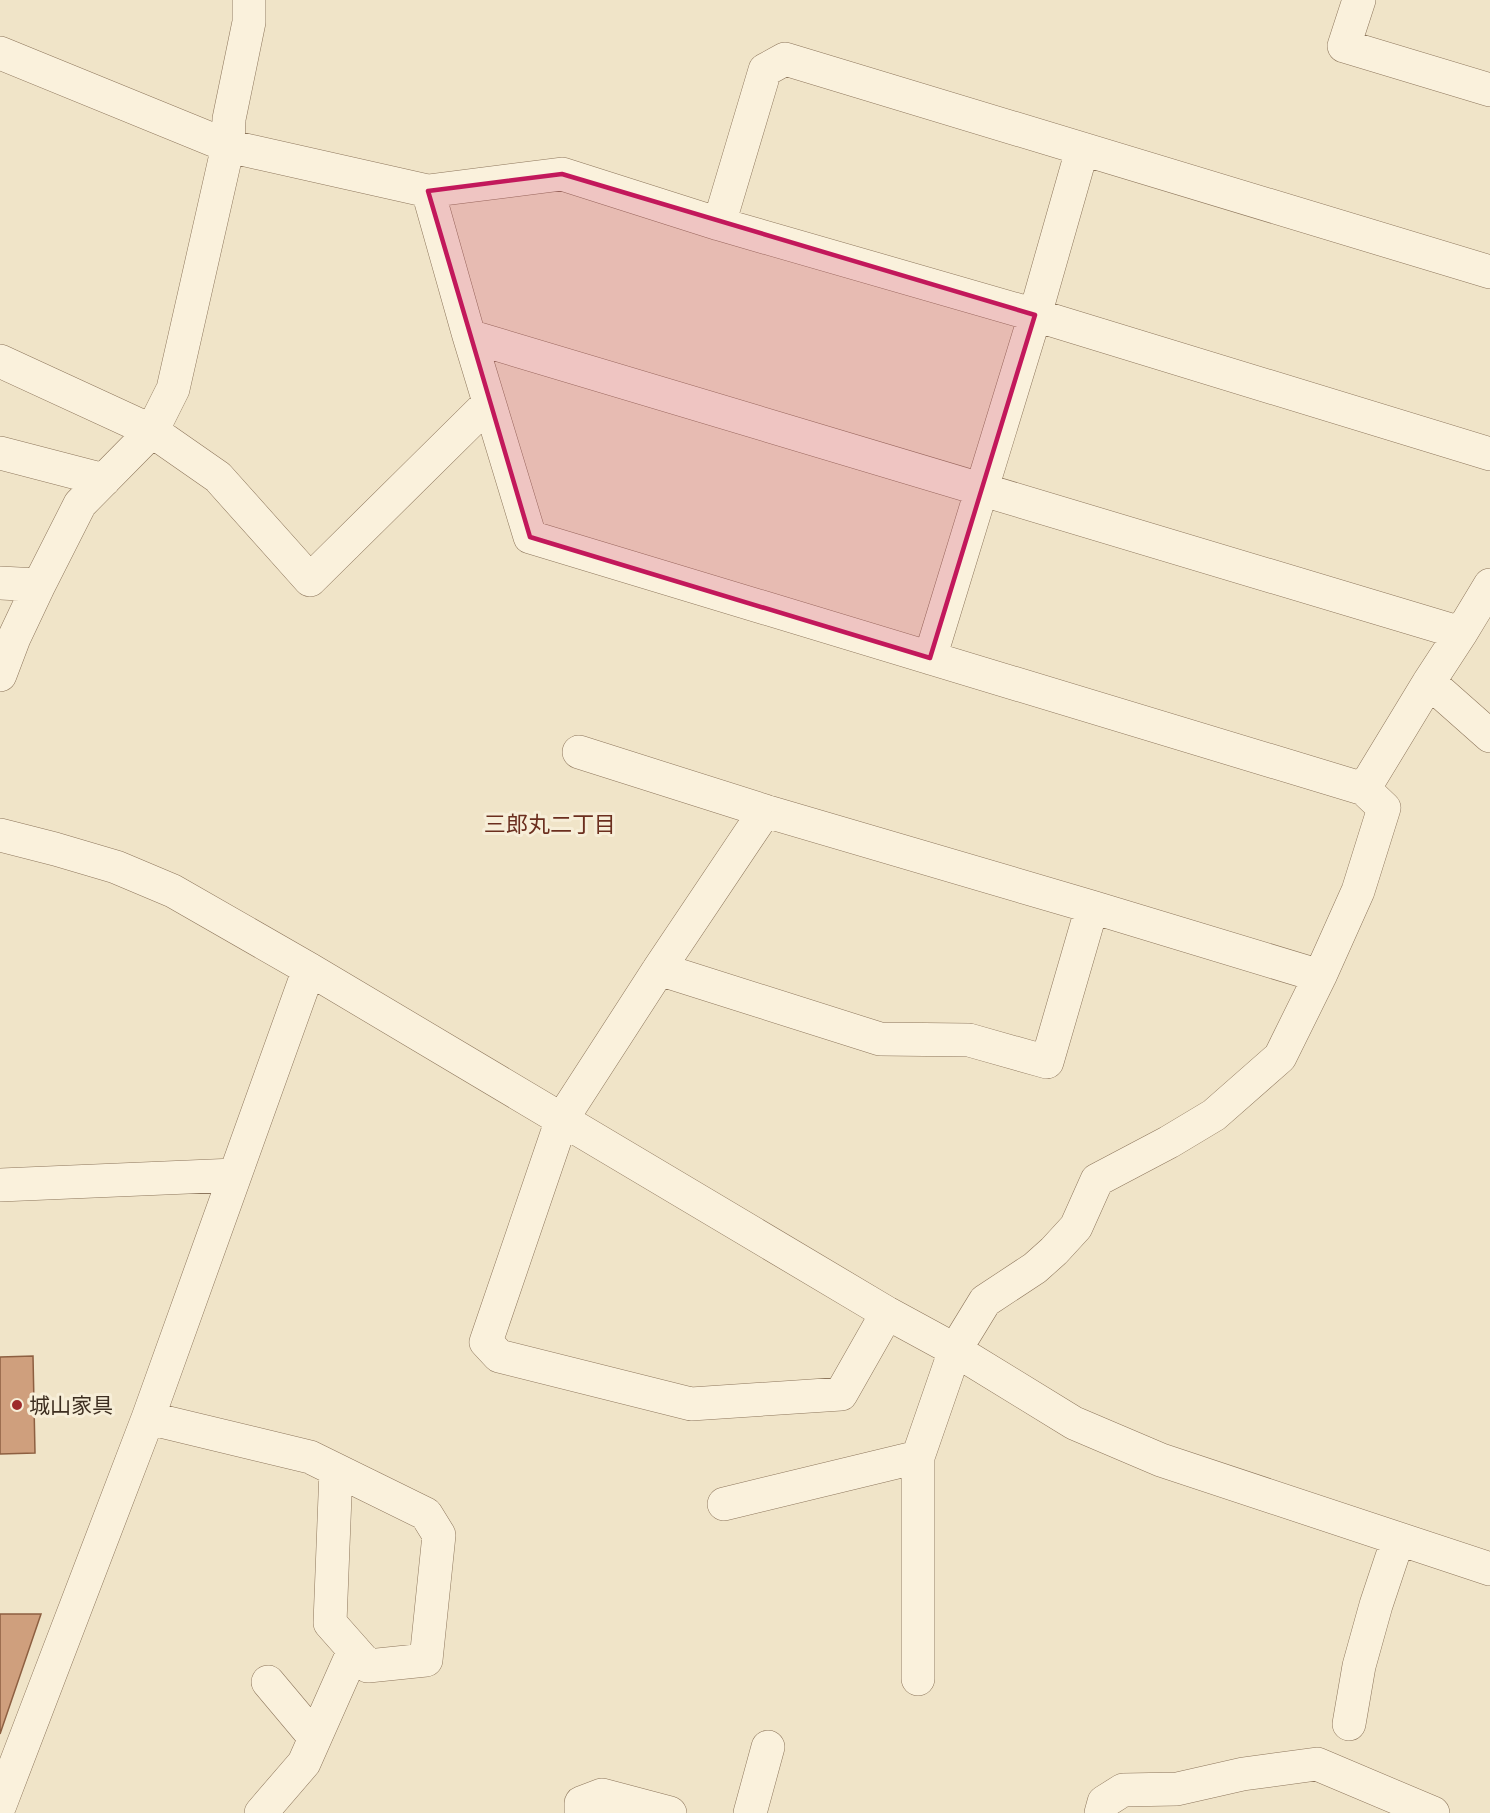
<svg xmlns="http://www.w3.org/2000/svg" width="1490" height="1813" font-family="'Source Serif 4','Noto Sans JP',serif">
<style>
.building{fill:#cf9f7d;stroke:#8d5f41;stroke-width:1.5}
.lines{fill:none;stroke-linecap:round;stroke-linejoin:round}
.minor-casing{stroke:#8d765c;stroke-width:34}
.minor{stroke:#faf1dc;stroke-width:33}
.marked{fill:#c2185b;fill-opacity:0.2;stroke:#c2185b;stroke-width:4.5;stroke-linejoin:round}
.poi-dot{fill:#9e2a2b;stroke:#f7eed8;stroke-width:2}
.labels{text-anchor:middle;dominant-baseline:central;stroke-width:6;stroke-linejoin:round;paint-order:stroke}
.poi-label{font-size:21px;fill:#3d2e20;stroke:#f7eed8;text-anchor:start}
.neighbourhood-label{font-size:22px;fill:#6b2e1e;stroke:#f7eed8}
</style>
<rect width="100%" height="100%" fill="#f0e4c8"/>
<path class="building" d="M 33,1356 L 35,1453 L 0,1454 L 0,1357 Z
M 0,1614 L 41,1614 L 0,1734 Z"/>
<g class="lines">
<defs>
<path id="minor" d="M 1359,0 L 1344,46 L 1490,90
M 0,53 L 228,146 L 428,191 L 562,174 L 719,224 L 1035,315 L 1490,454
M 428,191 L 469,336 L 530,537 L 1364,789 L 1384,808 L 1358,891 L 1320,976 L 1280,1057 L 1214,1115 L 1169,1142 L 1097,1180 L 1076,1227 L 1054,1251 L 1035,1268 L 985,1301 L 955,1350 L 918,1457 L 724,1504
M 719,224 L 765,70 L 785,59 L 1490,272
M 469,336 L 1461,633
M 0,361 L 152,431 L 218,477 L 310,580 L 489,403
M 0,453 L 104,480
M 0,583 L 39,585
M 930,658 L 1035,315 L 1082,150
M 0,675 L 14,638 L 39,585 L 80,504 L 152,431 L 173,389 L 228,146 L 229,119 L 249,22 L 249,0
M 1429,682 L 1490,736
M 579,752 L 765,811
M 1364,789 L 1429,682 L 1461,633 L 1490,585
M 0,835 L 55,849 L 116,867 L 173,891 L 309,969 L 887,1313 L 955,1350 L 1074,1423 L 1161,1460 L 1490,1569
M 659,969 L 880,1039 L 969,1040 L 1047,1062 L 1092,907
M 0,1185 L 235,1175
M 887,1313 L 841,1394 L 691,1404 L 499,1356 L 486,1342 L 562,1119 L 659,969 L 765,811 L 1092,907 L 1320,976
M 148,1418 L 310,1457 L 426,1514 L 439,1535 L 426,1660 L 368,1666 L 330,1623 L 336,1470
M 918,1679 L 918,1457
M 268,1682 L 315,1738
M 1349,1724 L 1359,1666 L 1376,1605 L 1398,1539
M 0,1805 L 148,1418 L 309,969
M 261,1813 L 304,1763 L 354,1650
M 581,1813 L 581,1803 L 602,1795 L 670,1813
M 750,1813 L 768,1747
M 1101,1813 L 1104,1802 L 1123,1790 L 1177,1789 L 1243,1774 L 1317,1764 L 1433,1813"/>
</defs>
<use href="#minor" class="minor-casing"/>
<use href="#minor" class="minor"/>
</g>
<path class="marked" d="M 562,174 L 1035,315 L 930,658 L 530,537 L 428,191 Z"/>
<circle class="poi-dot" cx="17" cy="1405" r="6"/>
<g class="labels">
<g class="poi-label">
<text x="29" y="1405">城山家具</text>
</g>
<g class="neighbourhood-label">
<text x="550" y="824">三郎丸二丁目</text>
</g>
</g>
</svg>
